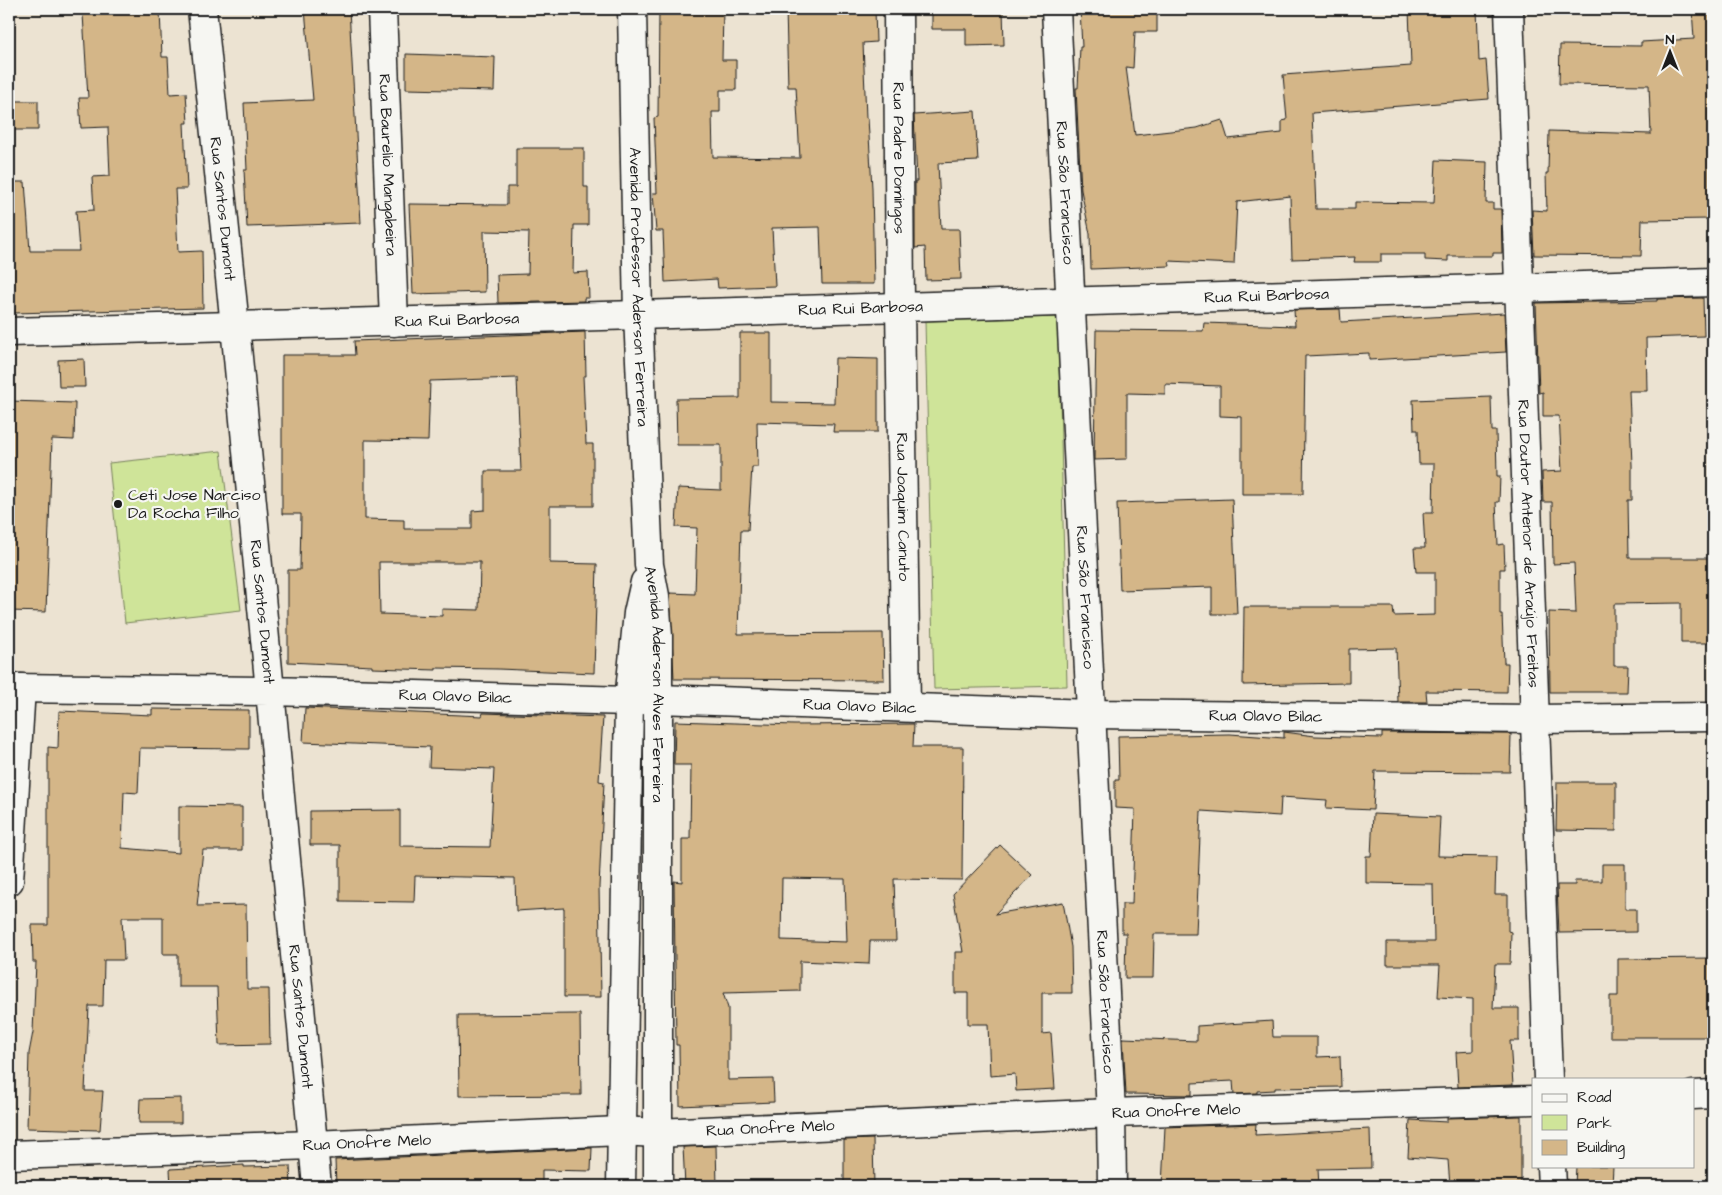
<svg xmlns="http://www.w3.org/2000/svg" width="1722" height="1195" font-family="'Architects Daughter',sans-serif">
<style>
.green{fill:#cfe499;stroke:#76805a}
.building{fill:#d4b688;stroke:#1c1c1c;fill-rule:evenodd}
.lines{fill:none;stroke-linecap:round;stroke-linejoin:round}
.minor-casing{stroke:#1c1c1c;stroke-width:31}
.major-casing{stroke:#1c1c1c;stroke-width:31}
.minor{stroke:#f6f6f2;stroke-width:28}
.major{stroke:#f6f6f2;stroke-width:28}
.poi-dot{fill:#1c1c1c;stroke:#f6f6f2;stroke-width:2}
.labels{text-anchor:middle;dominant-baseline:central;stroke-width:4.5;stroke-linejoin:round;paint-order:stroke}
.street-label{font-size:16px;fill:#1c1c1c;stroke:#f6f6f2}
.poi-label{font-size:16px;fill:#1c1c1c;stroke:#f6f6f2;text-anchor:start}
</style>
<rect width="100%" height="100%" fill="#ece3d2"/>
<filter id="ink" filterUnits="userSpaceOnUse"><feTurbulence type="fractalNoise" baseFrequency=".02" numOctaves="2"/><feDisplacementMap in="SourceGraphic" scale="10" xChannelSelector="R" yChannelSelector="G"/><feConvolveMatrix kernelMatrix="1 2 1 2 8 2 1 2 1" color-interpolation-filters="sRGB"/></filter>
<g filter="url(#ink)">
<path class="green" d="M 1058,317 L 1067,686 L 934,689 L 925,321 Z
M 221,451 L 241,610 L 125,623 L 109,463 Z"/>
<path class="building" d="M 305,9 L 349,9 L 361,223 L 247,227 L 244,170 L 247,170 L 244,103 L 313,100 Z
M 659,9 L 723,9 L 722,60 L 736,60 L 736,90 L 720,90 L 720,112 L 712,112 L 713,157 L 800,158 L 796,87 L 788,87 L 786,9 L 875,9 L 876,42 L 863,43 L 866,118 L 868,118 L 872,188 L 874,284 L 822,284 L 820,227 L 772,228 L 775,286 L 718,288 L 717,279 L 665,282 L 663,231 L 656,231 L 653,193 L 657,193 L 654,118 L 658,117 Z
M 932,9 L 1003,9 L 1004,45 L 966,46 L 966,29 L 932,29 Z
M 1080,9 L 1157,9 L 1157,32 L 1135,32 L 1133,68 L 1126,67 L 1135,135 L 1197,128 L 1222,120 L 1228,139 L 1282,133 L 1282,121 L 1287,120 L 1283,75 L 1411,66 L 1409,9 L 1477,9 L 1479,61 L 1486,60 L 1489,99 L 1312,113 L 1316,209 L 1355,209 L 1355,202 L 1434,203 L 1436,160 L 1487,162 L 1486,203 L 1493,203 L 1493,209 L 1501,209 L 1502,253 L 1493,253 L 1493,256 L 1448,256 L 1448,261 L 1425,260 L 1425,254 L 1381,254 L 1381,262 L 1354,262 L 1355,257 L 1292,259 L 1290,196 L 1237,202 L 1234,264 L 1169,261 L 1170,266 L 1091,269 L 1090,234 L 1081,190 L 1076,88 L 1078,88 L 1080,47 L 1082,47 Z
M 1692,9 L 1713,9 L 1713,111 L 1709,111 L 1710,219 L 1642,220 L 1641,256 L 1534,255 L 1532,210 L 1547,211 L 1546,173 L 1548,173 L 1549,131 L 1651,134 L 1649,85 L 1559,84 L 1560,45 L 1641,46 L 1641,42 L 1694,39 Z
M 160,11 L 162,57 L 168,57 L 170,94 L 186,93 L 188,123 L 184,123 L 187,189 L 175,189 L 178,252 L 202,251 L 203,308 L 14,313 L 14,307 L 9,307 L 9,182 L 25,182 L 30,251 L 79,251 L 76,211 L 94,210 L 92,177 L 110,176 L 108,127 L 81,128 L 79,98 L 88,98 L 83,14 Z
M 406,54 L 495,57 L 494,91 L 406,89 Z
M 13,101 L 38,101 L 38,130 L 13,130 Z
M 975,111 L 978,161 L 938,163 L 941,229 L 959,229 L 961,279 L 926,280 L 925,247 L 915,248 L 915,181 L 917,181 L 914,115 Z
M 516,148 L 584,148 L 584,187 L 588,187 L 588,225 L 574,225 L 573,273 L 588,272 L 589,298 L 584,298 L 584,301 L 498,303 L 497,275 L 528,274 L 529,232 L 484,231 L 485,292 L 413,294 L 409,204 L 507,205 L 507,187 L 516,187 Z
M 1703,298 L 1704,336 L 1646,338 L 1647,391 L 1629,391 L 1632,465 L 1632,500 L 1628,500 L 1629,558 L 1713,558 L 1713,643 L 1681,643 L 1681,603 L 1614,604 L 1614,666 L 1628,666 L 1627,692 L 1550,692 L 1549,612 L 1576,613 L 1574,563 L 1553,564 L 1552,502 L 1543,502 L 1542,472 L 1562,471 L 1559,416 L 1543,416 L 1543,392 L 1539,393 L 1536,303 L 1657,301 L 1657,299 Z
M 1340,309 L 1341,322 L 1504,313 L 1506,352 L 1369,360 L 1369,353 L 1305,356 L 1303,494 L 1242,494 L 1242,417 L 1220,416 L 1220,386 L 1165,384 L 1165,394 L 1127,393 L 1127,459 L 1094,460 L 1096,330 L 1203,331 L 1204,323 L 1295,326 L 1294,310 Z
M 585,332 L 586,376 L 583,376 L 586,444 L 593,444 L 593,506 L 550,506 L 550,563 L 597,564 L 594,673 L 498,669 L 436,668 L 436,670 L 372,668 L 372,666 L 288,662 L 288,570 L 300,570 L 301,514 L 282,514 L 282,355 L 355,355 L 354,341 ZM 517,378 L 521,471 L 485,471 L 485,510 L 472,511 L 472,529 L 404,529 L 404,520 L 365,519 L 365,440 L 428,441 L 430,381 ZM 379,562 L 480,562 L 479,610 L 442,609 L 442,616 L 380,614 Z
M 740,333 L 771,333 L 771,402 L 834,403 L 835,358 L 878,359 L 878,432 L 833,432 L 834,424 L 757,422 L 758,467 L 752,467 L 748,530 L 741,530 L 738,634 L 883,633 L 884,680 L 674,679 L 670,593 L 695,594 L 697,528 L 676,527 L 678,488 L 721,490 L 721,445 L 677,445 L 676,399 L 740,398 Z
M 84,359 L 85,387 L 59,387 L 58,360 Z
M 1491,397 L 1492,431 L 1496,431 L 1497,476 L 1500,476 L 1499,502 L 1496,502 L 1498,545 L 1504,544 L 1505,569 L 1500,569 L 1500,614 L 1502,614 L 1504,663 L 1508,663 L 1507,692 L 1426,691 L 1427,702 L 1398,702 L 1396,648 L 1349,649 L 1349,683 L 1243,685 L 1244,607 L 1393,607 L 1394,616 L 1435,615 L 1435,572 L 1416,572 L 1414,548 L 1425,548 L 1423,513 L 1433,513 L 1434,464 L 1419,464 L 1418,430 L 1414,430 L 1413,400 Z
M 9,401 L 75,403 L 74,440 L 52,439 L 46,612 L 9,611 Z
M 1232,499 L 1237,614 L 1212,614 L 1212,587 L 1120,590 L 1117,503 Z
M 305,708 L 482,716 L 483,713 L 603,717 L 599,781 L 604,782 L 599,887 L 601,997 L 564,997 L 564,908 L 516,911 L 515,878 L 415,876 L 414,902 L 340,901 L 340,845 L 310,845 L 310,811 L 400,810 L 400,846 L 490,847 L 494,769 L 429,767 L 430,747 L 303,742 Z
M 152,709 L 249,710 L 249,749 L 140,748 L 138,793 L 124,792 L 122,848 L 179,853 L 179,806 L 242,807 L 242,850 L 203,850 L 197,906 L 246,905 L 247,989 L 269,989 L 270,1044 L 219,1045 L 217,987 L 178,987 L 178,954 L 163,954 L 163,917 L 122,917 L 124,960 L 104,960 L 103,1006 L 89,1006 L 85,1091 L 103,1091 L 100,1130 L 27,1128 L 29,1053 L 33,1032 L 36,962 L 33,962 L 32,925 L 48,925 L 48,747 L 58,748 L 59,711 L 152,715 Z
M 675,721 L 794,725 L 914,724 L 913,747 L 963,747 L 962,880 L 894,879 L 896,941 L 870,941 L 869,964 L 800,961 L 800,991 L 723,993 L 728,1008 L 728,1080 L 773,1079 L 774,1102 L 680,1106 L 679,1045 L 676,1045 L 674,881 L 682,882 L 682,839 L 690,839 L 691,765 L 674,765 ZM 782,878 L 845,879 L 847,942 L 781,940 Z
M 1284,732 L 1315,736 L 1382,738 L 1382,733 L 1511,734 L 1510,772 L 1375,771 L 1373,810 L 1326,808 L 1327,800 L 1281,797 L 1280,816 L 1201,811 L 1196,934 L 1154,934 L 1153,978 L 1125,978 L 1126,933 L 1122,933 L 1122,904 L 1132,904 L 1135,809 L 1115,808 L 1115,780 L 1119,780 L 1118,736 L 1230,734 L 1284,738 Z
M 1557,782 L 1616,782 L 1616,831 L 1556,830 Z
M 1373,814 L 1440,817 L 1438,856 L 1496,857 L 1495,895 L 1508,895 L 1508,931 L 1511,932 L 1510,964 L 1495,964 L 1493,1008 L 1519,1008 L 1519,1041 L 1510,1041 L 1513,1085 L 1458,1087 L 1456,1052 L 1473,1051 L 1473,999 L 1438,997 L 1440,965 L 1387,965 L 1387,942 L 1434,942 L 1433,884 L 1366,883 L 1366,856 L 1371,856 Z
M 1000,845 L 1032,875 L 995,914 L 1063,902 L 1071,947 L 1072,993 L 1042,993 L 1042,1034 L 1051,1033 L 1055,1089 L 1016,1091 L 1015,1074 L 990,1076 L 988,1024 L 968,1024 L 968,993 L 955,993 L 955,952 L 963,952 L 953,894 Z
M 1602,864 L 1625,864 L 1625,909 L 1636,909 L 1636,932 L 1559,933 L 1557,885 L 1575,885 L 1575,881 L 1602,881 Z
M 1713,958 L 1713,1037 L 1610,1037 L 1610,996 L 1618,996 L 1618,959 Z
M 580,1014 L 581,1095 L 459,1096 L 458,1015 Z
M 1272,1021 L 1273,1037 L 1317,1037 L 1317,1057 L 1340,1056 L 1341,1087 L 1275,1088 L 1275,1090 L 1257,1091 L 1257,1093 L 1234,1094 L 1233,1081 L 1192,1083 L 1192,1095 L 1126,1094 L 1123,1038 L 1197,1041 L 1197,1026 Z
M 181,1098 L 181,1123 L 139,1123 L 140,1099 Z
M 1521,1116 L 1521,1186 L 1450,1186 L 1448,1160 L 1408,1157 L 1410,1120 L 1447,1122 L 1447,1118 Z
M 1256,1124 L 1255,1135 L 1370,1129 L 1371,1168 L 1318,1169 L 1319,1186 L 1162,1186 L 1165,1127 Z
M 873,1139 L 874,1186 L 844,1186 L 844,1140 Z
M 716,1146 L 717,1186 L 685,1186 L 683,1147 Z
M 592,1148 L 591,1171 L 542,1170 L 542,1186 L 336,1186 L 335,1160 Z
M 244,1165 L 244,1167 L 290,1166 L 291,1186 L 171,1186 L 170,1169 Z
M 1576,1166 L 1613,1166 L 1612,1186 L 1575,1186 Z"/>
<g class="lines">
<defs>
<g id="minor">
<path id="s1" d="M 382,9 L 394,322"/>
<path id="s2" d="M 898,9 L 900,307 L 906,707"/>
<path id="s3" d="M 1056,9 L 1111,1113 L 1112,1186"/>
<path id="s4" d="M 1509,9 L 1548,1079"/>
<path id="s5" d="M 9,332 L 638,315 L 1713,282"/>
<path id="s6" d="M 9,688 L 270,691 L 317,1186"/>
<path id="s7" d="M 658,699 L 1091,714 L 1536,719 L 1713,717"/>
<path d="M 9,881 L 21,688"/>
<path d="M 1693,1095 L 1713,1094"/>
<path id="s8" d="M 9,1155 L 313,1145 L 620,1131 L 657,1133 L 1111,1113 L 1533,1100"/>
<path d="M 1551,1166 L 1552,1186"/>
</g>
<g id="major">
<path id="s9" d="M 202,9 L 235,326 L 270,691 L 629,701 L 658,699"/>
<path id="s10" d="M 632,9 L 638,315 L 649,565 L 655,596 L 658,636 L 658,1186"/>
<path d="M 621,1186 L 629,701 L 638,613 L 645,582"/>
</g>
</defs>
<use href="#minor" class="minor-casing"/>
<use href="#major" class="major-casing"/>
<use href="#minor" class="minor"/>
<use href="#major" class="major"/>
</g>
</g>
<circle class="poi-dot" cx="118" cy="504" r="5"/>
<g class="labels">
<g class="street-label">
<text stroke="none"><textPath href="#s2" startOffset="149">Rua Padre Domingos</textPath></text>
<text stroke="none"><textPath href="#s1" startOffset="156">Rua Baurelio Mangabeira</textPath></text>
<text stroke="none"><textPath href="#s3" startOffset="184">Rua São Francisco</textPath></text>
<text stroke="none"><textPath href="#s9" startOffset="201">Rua Santos Dumont</textPath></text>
<text stroke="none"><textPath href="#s10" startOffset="278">Avenida Professor Aderson Ferreira</textPath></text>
<text stroke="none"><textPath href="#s5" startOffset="1258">Rua Rui Barbosa</textPath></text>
<text stroke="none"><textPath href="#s5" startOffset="852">Rua Rui Barbosa</textPath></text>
<text stroke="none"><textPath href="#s5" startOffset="448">Rua Rui Barbosa</textPath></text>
<text stroke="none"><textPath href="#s2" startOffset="498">Rua Joaquim Canuto</textPath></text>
<text stroke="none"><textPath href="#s4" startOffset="535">Rua Doutor Antenor de Araújo Freitas</textPath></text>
<text stroke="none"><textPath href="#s3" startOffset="589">Rua São Francisco</textPath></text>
<text stroke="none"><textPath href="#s9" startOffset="606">Rua Santos Dumont</textPath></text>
<text stroke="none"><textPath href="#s10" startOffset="676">Avenida Aderson Alves Ferreira</textPath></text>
<text stroke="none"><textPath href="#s9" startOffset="871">Rua Olavo Bilac</textPath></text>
<text stroke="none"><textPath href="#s7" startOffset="202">Rua Olavo Bilac</textPath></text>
<text stroke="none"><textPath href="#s7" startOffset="608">Rua Olavo Bilac</textPath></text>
<text stroke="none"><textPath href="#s3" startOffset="994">Rua São Francisco</textPath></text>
<text stroke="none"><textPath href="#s6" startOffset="588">Rua Santos Dumont</textPath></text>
<text stroke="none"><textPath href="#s8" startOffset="1168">Rua Onofre Melo</textPath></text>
<text stroke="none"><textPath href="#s8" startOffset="762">Rua Onofre Melo</textPath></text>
<text stroke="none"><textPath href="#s8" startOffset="358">Rua Onofre Melo</textPath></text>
</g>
<g class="poi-label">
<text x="128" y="495">Ceti Jose Narciso<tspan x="128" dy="18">Da Rocha Filho</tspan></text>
</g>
</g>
<rect width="1722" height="1195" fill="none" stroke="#f6f6f2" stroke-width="30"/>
<rect x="15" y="15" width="1692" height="1165" fill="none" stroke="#1c1c1c" stroke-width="2" filter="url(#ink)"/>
<rect x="1532" y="1078" width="162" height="90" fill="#f6f6f2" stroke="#9f9f9c"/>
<rect x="1542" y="1094" width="25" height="8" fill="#f6f6f2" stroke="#9f9f9c"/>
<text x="1577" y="1102" font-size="15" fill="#1c1c1c">Road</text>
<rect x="1542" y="1115" width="25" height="15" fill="#cfe499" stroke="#9f9f9c"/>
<text x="1577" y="1128" font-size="15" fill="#1c1c1c">Park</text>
<rect x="1542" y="1140" width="25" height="15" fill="#d4b688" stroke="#9f9f9c"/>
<text x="1577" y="1152" font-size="15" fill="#1c1c1c">Building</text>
<g transform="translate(1670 52)" stroke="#f6f6f2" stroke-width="4" paint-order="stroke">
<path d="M0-4L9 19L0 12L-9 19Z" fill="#1c1c1c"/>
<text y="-8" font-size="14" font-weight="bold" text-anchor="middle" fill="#1c1c1c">N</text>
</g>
</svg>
